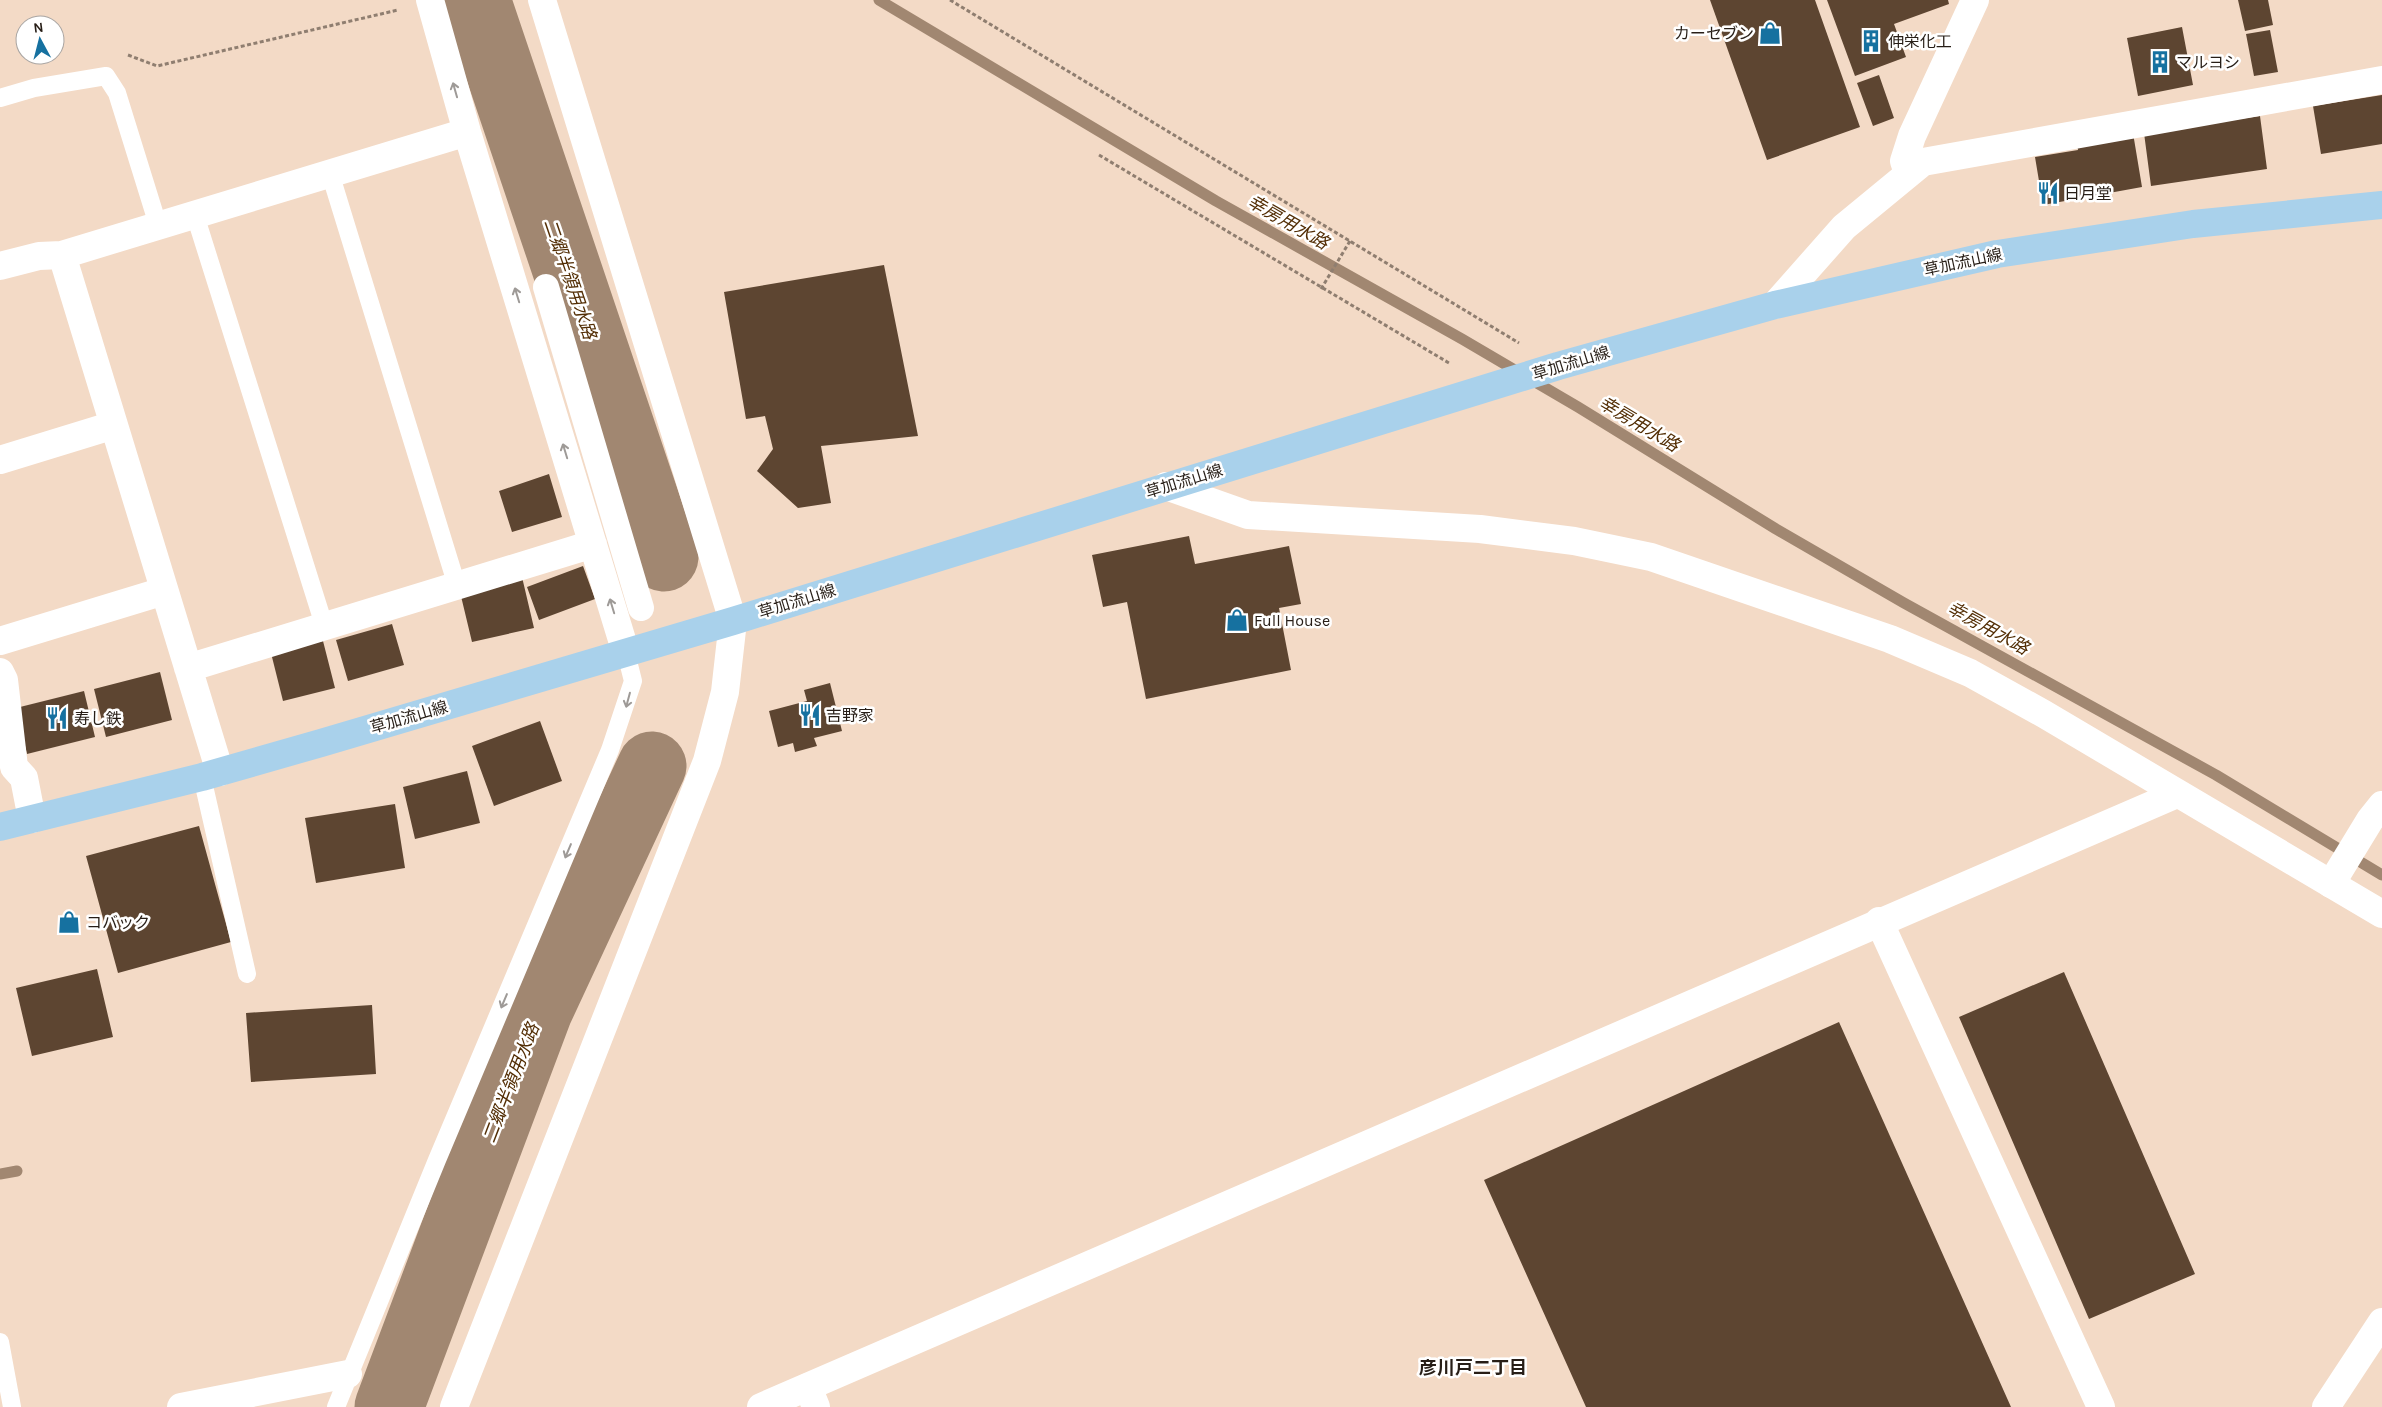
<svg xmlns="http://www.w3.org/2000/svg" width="2382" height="1407" font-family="Karla,'Noto Sans JP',sans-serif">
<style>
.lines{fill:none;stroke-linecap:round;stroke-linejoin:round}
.stream{stroke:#a18771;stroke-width:11}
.river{stroke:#a18771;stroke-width:69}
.building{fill:#5d4531}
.path{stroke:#8f7e70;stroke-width:3;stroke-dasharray:4 2.5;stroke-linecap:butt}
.service{stroke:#fff;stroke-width:18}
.pedestrian{stroke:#fff;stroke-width:26}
.minor{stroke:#fff;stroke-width:28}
.tertiary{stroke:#fff;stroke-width:28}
.primary{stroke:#a9d1eb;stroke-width:28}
.oneway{stroke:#9e9a97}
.labels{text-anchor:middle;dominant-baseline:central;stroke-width:5;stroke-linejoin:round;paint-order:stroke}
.poi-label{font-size:16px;fill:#271e17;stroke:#fff;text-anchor:start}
.street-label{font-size:16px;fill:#271e17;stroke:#fff}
.water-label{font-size:18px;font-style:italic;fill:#532e05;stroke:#fff}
.neighbourhood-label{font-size:18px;font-weight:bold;fill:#271e17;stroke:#fff}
</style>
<rect width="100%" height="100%" fill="#f3dac6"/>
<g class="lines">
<path class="stream" d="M 879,0 L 1216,201 L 1462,339 L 1578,407 L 1776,529 L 1904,603 L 2216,775 L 2382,875
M 0,1174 L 17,1171"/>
<path class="river" d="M 476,0 L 664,557
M 389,1407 L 538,1011 L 652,766"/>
</g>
<path class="building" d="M 1710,0 L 1815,0 L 1860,127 L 1767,160 Z
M 1827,0 L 1948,0 L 1949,4 L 1894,24 L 1906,57 L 1855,76 Z
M 2238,0 L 2268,0 L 2273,25 L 2245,31 Z
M 2182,27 L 2193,85 L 2138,96 L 2127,38 Z
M 2270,30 L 2278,72 L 2254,76 L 2246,34 Z
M 1879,75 L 1894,118 L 1873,126 L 1857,83 Z
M 2382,95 L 2382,144 L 2321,154 L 2313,106 Z
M 2260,116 L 2267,169 L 2151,186 L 2144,133 Z
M 2133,133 L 2142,187 L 2043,205 L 2035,157 L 2078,150 L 2077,143 Z
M 884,265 L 918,436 L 821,446 L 831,503 L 798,508 L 757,471 L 773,449 L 765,416 L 746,419 L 724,292 Z
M 549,474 L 562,517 L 512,532 L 499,491 Z
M 1189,536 L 1195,564 L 1289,546 L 1301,604 L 1279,608 L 1291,670 L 1146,699 L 1127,602 L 1103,607 L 1092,555 Z
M 583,566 L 595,599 L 539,620 L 527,587 Z
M 522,577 L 534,628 L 472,642 L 460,592 Z
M 392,624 L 404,665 L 348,681 L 336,640 Z
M 323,641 L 335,688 L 283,701 L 271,653 Z
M 160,672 L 172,720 L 106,737 L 94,689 Z
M 830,683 L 842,731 L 814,738 L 817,746 L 795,752 L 793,743 L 778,747 L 769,711 L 807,701 L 804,690 Z
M 84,691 L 95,737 L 27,754 L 16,708 Z
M 540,721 L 562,781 L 494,806 L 472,746 Z
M 467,771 L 480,823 L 415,839 L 403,787 Z
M 395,804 L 405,868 L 316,883 L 305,818 Z
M 199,826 L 231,942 L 118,973 L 86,856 Z
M 97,969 L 113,1037 L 32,1056 L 16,988 Z
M 2064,972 L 2195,1274 L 2089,1319 L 1959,1017 Z
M 372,1005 L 376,1074 L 251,1082 L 246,1013 Z
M 1839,1022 L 2011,1407 L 1586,1407 L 1484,1180 Z"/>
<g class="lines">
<path class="path" d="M 950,0 L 1519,343
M 128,55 L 157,66 L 398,10
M 1099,155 L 1449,363
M 1321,289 L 1350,241"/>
<path class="service" d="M 0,98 L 34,88 L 106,76 L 117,93 L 158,225
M 330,173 L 457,586
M 195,215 L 324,625
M 202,777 L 247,974
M 0,1342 L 12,1407
M 336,1407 L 437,1160 L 610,750 L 633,681 L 626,653"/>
<path class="pedestrian" d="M 546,287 L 641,608"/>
<path class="minor" d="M 430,0 L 467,132 L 626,653
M 1908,173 L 1904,161 L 1912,136 L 1975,0
M 62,255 L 220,772
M 0,266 L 39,256 L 62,255 L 467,132
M 1775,305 L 1844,227 L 1923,162 L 2382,80
M 0,460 L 114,425
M 0,641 L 164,591
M 188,668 L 593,544
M 0,672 L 4,680 L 14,767 L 24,778 L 32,819
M 2331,884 L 2370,820 L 2382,805
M 1879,921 L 2101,1407
M 808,1387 L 816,1407
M 181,1407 L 348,1374
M 2326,1407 L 2382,1322"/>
<path class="tertiary" d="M 1166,486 L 1248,515 L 1480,529 L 1574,541 L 1651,557 L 1890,639 L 1970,673 L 2044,714 L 2382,914
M 454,1407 L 707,761 L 725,692 L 733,621 L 542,0
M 761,1407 L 2177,794"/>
<path class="primary" d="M 0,827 L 202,777 L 321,743 L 733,621 L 1558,366 L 1775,305 L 1997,254 L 2193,224 L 2382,205"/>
</g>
<defs><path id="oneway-shaft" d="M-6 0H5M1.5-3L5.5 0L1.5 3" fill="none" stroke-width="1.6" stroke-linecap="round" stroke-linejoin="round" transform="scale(1.25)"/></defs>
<g class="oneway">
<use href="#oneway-shaft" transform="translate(455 90) rotate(-106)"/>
<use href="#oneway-shaft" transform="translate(517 295) rotate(-107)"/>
<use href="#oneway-shaft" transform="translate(565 451) rotate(-107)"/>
<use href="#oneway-shaft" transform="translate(612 606) rotate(-107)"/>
<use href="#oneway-shaft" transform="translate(628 700) rotate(105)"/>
<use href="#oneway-shaft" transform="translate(568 851) rotate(113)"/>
<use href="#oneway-shaft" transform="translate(504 1001) rotate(113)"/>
</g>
<defs>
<symbol id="shop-bare" viewBox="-9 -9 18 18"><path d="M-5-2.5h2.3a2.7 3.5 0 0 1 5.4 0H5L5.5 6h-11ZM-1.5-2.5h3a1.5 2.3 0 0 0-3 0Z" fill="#1671a0" stroke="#fff" stroke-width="2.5" paint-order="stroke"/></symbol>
<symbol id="building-bare" viewBox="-9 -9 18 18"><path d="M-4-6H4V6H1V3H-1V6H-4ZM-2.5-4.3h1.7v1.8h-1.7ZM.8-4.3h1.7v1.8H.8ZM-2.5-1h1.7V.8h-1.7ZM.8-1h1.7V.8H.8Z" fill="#1671a0" stroke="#fff" stroke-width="2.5" paint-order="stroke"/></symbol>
<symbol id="restaurant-bare" viewBox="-9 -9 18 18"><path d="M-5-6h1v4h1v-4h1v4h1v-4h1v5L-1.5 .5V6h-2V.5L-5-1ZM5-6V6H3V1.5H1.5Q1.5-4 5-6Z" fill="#1671a0" stroke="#fff" stroke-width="2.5" paint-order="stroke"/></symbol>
</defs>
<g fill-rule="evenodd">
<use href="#shop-bare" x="1754" y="17" width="32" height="32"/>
<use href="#building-bare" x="1855" y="25" width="32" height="32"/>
<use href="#building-bare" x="2144" y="46" width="32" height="32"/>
<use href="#restaurant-bare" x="2032" y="177" width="32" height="32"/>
<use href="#shop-bare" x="1221" y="604" width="32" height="32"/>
<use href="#restaurant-bare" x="794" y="699" width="32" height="32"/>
<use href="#restaurant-bare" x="41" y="702" width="32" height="32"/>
<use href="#shop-bare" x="53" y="906" width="32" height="32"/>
</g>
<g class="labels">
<g class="poi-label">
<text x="1754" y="33" text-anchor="end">カーセブン</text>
<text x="1888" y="41">伸栄化工</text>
<text x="2176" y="62">マルヨシ</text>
<text x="2064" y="193">日月堂</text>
<text x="1254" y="620">Full House</text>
<text x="826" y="715">吉野家</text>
<text x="74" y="718">寿し鉄</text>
<text x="86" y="922">コバック</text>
</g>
<g class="street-label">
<text transform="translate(1963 262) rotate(-12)">草加流山線</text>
<text transform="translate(1571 363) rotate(-17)">草加流山線</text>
<text transform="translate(1184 481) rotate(-17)">草加流山線</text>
<text transform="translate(797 601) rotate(-17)">草加流山線</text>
<text transform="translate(409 717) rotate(-16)">草加流山線</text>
</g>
<g class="water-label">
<text transform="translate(1288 222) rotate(30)">幸房用水路</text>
<text transform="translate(570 279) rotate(71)">二郷半領用水路</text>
<text transform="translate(1639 424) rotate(31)">幸房用水路</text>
<text transform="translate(1988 628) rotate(29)">幸房用水路</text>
<text transform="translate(511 1083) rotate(-69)">二郷半領用水路</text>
</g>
<g class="neighbourhood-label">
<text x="1473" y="1368">彦川戸二丁目</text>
</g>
</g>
<g transform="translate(40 40) rotate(353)"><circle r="24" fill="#ffffff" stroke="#a9a5a2"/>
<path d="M0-4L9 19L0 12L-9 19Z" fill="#1671a0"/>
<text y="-8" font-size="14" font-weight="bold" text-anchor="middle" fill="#271e17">N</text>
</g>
</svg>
